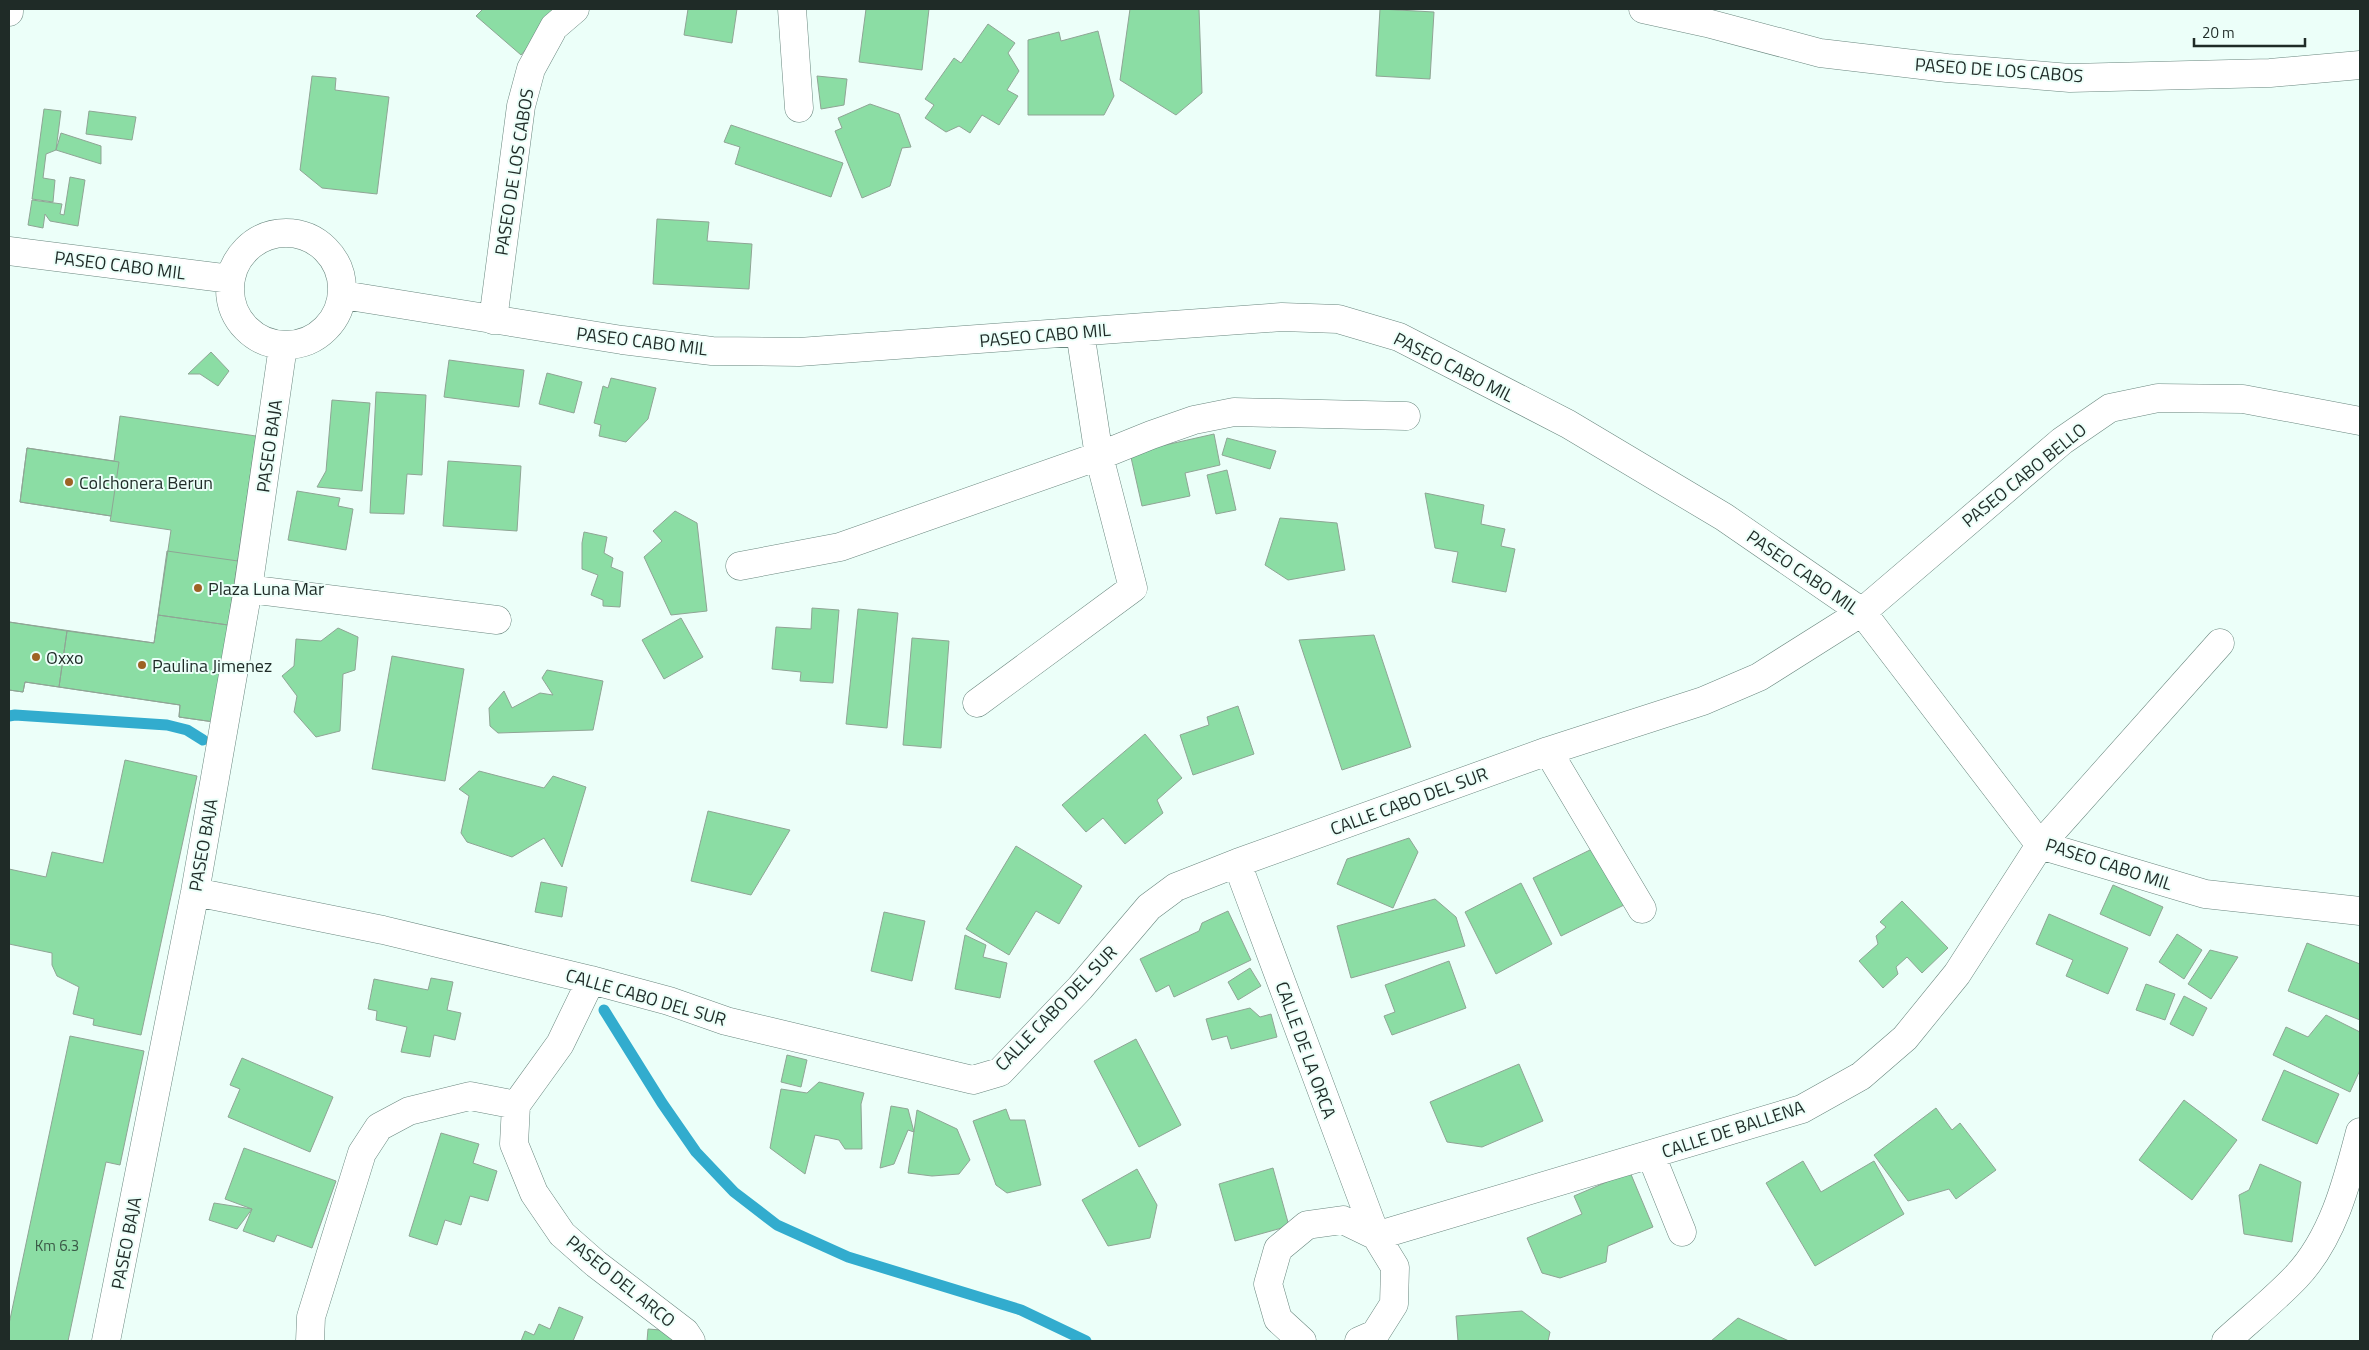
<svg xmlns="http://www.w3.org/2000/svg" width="2369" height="1350" font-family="'Titillium Web',sans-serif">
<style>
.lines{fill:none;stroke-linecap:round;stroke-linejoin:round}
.stream{stroke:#32acce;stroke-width:11}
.building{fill:#8bdda4;stroke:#8fa595}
.minor-casing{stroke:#6a877f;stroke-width:29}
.secondary-casing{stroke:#6a877f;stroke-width:29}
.minor{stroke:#fff;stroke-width:28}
.secondary{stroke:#fff;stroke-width:28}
.poi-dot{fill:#9e6224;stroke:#ecfff9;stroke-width:2}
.labels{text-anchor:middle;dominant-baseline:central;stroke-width:4;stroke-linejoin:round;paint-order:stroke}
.number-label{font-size:15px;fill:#3a5846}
.street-label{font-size:18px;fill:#1f2b27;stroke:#ecfff9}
.poi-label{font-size:18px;fill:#1f2b27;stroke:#ecfff9;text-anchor:start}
</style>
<rect width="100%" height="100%" fill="#ecfff9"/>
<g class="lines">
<path class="stream" d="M 9,716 L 15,715 L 167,725 L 187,730 L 203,740
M 604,1010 L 662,1103 L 696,1152 L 734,1192 L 777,1225 L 848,1257 L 1021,1310 L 1086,1341"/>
</g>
<path class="building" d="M 483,9 L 560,9 L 521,55 L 476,16 Z
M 688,9 L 737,9 L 732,43 L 684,35 Z
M 866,9 L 929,9 L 922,70 L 859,62 Z
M 1130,9 L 1199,9 L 1202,93 L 1176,115 L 1120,80 Z
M 1380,9 L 1434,12 L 1430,79 L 1376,76 Z
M 988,24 L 1015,43 L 1008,53 L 1019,71 L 1007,90 L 1018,96 L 999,125 L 982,115 L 970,133 L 959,126 L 946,132 L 925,118 L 934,105 L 925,99 L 954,58 L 961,63 Z
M 1098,31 L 1114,96 L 1104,115 L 1028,115 L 1028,40 L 1059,32 L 1061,41 Z
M 312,76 L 336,78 L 335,90 L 389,97 L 377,194 L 322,188 L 300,170 Z
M 817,76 L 847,79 L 844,105 L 821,109 Z
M 870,104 L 899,114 L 911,147 L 902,148 L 890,186 L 862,198 L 835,131 L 842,128 L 838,118 Z
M 44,109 L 61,111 L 56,150 L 46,154 L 43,178 L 55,180 L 53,202 L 32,199 Z
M 89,111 L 136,117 L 132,140 L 86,134 Z
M 731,125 L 843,163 L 831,197 L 735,164 L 740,147 L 724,142 Z
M 61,133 L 101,146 L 101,164 L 56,150 Z
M 70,177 L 85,180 L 78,226 L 50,221 L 45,214 L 43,228 L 28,225 L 32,200 L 62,204 L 60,214 L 64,215 Z
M 657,219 L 709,222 L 707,241 L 752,244 L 749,289 L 653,284 Z
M 211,352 L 229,371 L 218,386 L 200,374 L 188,374 Z
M 449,360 L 524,370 L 519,407 L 444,397 Z
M 547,373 L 582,382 L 574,413 L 539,404 Z
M 611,378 L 656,388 L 648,419 L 626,442 L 599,436 L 601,425 L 594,423 L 603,386 L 608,388 Z
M 376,392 L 426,395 L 422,475 L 407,474 L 404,514 L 370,513 Z
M 332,400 L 370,403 L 362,491 L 317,487 L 326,471 Z
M 120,416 L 256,436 L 214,722 L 179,717 L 180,705 L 25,682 L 23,692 L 9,690 L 9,622 L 154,643 L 171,530 L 110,521 L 111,516 L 20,502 L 27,448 L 114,461 Z
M 1214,434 L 1220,465 L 1185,473 L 1190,496 L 1142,506 L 1130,453 Z
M 1227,438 L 1276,451 L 1270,469 L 1222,455 Z
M 27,448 L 119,462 L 111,516 L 20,502 Z
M 448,461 L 521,466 L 517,531 L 443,526 Z
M 1227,470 L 1236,510 L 1216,514 L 1207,475 Z
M 297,491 L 340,498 L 338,506 L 353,509 L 346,550 L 288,540 Z
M 1425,493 L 1484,505 L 1481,524 L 1505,529 L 1501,546 L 1515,549 L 1506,592 L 1452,582 L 1458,552 L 1435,548 Z
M 675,511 L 697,523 L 707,611 L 671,615 L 644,557 L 662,541 L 653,531 Z
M 1280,518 L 1337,523 L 1345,570 L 1288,580 L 1265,565 Z
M 584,532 L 607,537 L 604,553 L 613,558 L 611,567 L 623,572 L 620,607 L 603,606 L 603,600 L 591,595 L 598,575 L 582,569 L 582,543 Z
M 167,551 L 238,561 L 228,625 L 158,615 Z
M 812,608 L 839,610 L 833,683 L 800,681 L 801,672 L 772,669 L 776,627 L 811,629 Z
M 858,609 L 898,613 L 887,728 L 846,724 Z
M 158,615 L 228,625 L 214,722 L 179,717 L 180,705 L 59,687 L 67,631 L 154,643 Z
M 681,618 L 703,657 L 664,679 L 642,640 Z
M 9,622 L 67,631 L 59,687 L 25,682 L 23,692 L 9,690 Z
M 338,628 L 358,637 L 355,670 L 343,674 L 340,731 L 316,737 L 294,712 L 297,696 L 282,676 L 294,666 L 296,639 L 321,641 Z
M 1374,635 L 1411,747 L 1342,770 L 1299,640 Z
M 912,638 L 949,641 L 941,748 L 903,745 Z
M 392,656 L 464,669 L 445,781 L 372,769 Z
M 547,670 L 603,681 L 593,730 L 498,733 L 490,726 L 489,708 L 504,691 L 512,708 L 540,693 L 553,695 L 542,678 Z
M 1238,706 L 1254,754 L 1193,775 L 1180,735 L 1209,725 L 1207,717 Z
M 1145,734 L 1182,778 L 1157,800 L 1163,813 L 1125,844 L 1103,818 L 1086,832 L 1062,805 Z
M 125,760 L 197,776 L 141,1035 L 93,1025 L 94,1019 L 73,1014 L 79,987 L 57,976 L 52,965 L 52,953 L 9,944 L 9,869 L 46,877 L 52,852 L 103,863 Z
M 479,771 L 544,788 L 553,776 L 586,787 L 562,867 L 544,838 L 512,857 L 467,842 L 461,833 L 469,796 L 459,789 Z
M 708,811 L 790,830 L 751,895 L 691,881 Z
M 1409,838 L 1418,852 L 1393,908 L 1337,884 L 1347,859 Z
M 1016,846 L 1082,886 L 1059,924 L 1036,911 L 1009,955 L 966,929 Z
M 1596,847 L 1624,905 L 1561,936 L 1533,878 Z
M 541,882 L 567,887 L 562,917 L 535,912 Z
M 1521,883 L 1552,944 L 1496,974 L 1465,912 Z
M 2113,885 L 2163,907 L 2150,936 L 2100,914 Z
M 1435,899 L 1456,917 L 1465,946 L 1351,978 L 1337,926 Z
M 1902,901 L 1948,948 L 1922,973 L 1907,957 L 1896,967 L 1898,974 L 1883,988 L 1859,961 L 1878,944 L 1876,936 L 1886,927 L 1880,922 Z
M 1228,911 L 1251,960 L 1174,997 L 1169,985 L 1156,992 L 1140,959 L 1199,931 L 1202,923 Z
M 884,912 L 925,921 L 912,981 L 871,971 Z
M 2049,914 L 2128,948 L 2108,994 L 2066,976 L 2073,960 L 2036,944 Z
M 2177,934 L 2202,950 L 2184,979 L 2159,962 Z
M 965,935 L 986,945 L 983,957 L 1007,963 L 1000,998 L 955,989 Z
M 2307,943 L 2360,964 L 2360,1020 L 2288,991 Z
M 2210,950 L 2238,957 L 2211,999 L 2188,984 Z
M 1449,961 L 1466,1008 L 1392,1035 L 1384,1016 L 1395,1012 L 1385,985 Z
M 1250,968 L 1261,986 L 1238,1000 L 1228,982 Z
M 431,978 L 453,982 L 447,1010 L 461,1013 L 455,1040 L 434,1035 L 430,1057 L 401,1052 L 407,1027 L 376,1020 L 377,1011 L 368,1009 L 374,979 L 428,990 Z
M 2146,984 L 2175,994 L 2165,1020 L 2136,1010 Z
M 2184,996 L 2207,1008 L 2193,1036 L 2170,1024 Z
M 1250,1008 L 1260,1017 L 1271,1014 L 1277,1037 L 1231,1049 L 1227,1036 L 1212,1040 L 1206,1019 Z
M 2326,1015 L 2360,1032 L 2360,1070 L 2350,1092 L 2273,1055 L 2286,1027 L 2308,1037 Z
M 70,1036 L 144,1051 L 120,1165 L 106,1162 L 68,1341 L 9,1341 L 9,1324 Z
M 1136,1039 L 1181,1125 L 1139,1147 L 1094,1061 Z
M 787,1055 L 807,1060 L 801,1087 L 781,1082 Z
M 242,1058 L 333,1097 L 310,1152 L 228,1117 L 240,1089 L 230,1085 Z
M 1519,1064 L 1543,1121 L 1482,1147 L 1447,1142 L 1430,1102 Z
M 2284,1070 L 2339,1094 L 2317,1144 L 2262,1120 Z
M 819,1082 L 864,1093 L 861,1104 L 862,1149 L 845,1149 L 839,1140 L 815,1135 L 805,1174 L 770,1148 L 781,1089 L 807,1093 Z
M 2184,1100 L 2237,1140 L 2192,1200 L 2139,1160 Z
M 891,1106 L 908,1109 L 914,1132 L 908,1130 L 894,1164 L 880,1168 Z
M 1936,1108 L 1952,1130 L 1960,1123 L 1996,1170 L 1956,1199 L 1949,1189 L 1908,1201 L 1874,1155 Z
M 1006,1109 L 1010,1120 L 1025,1120 L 1041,1185 L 1007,1193 L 996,1185 L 973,1121 Z
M 917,1110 L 957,1129 L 970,1160 L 959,1174 L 932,1176 L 908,1173 Z
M 441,1133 L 479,1144 L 473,1163 L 497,1171 L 488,1201 L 470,1196 L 461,1225 L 445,1220 L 437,1245 L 409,1236 Z
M 244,1148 L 336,1181 L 312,1248 L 277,1235 L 274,1242 L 243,1231 L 252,1209 L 225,1199 Z
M 1803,1161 L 1821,1192 L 1874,1161 L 1904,1214 L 1815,1266 L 1766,1183 Z
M 2260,1164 L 2301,1182 L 2292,1242 L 2244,1234 L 2239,1195 L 2249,1190 Z
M 1273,1168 L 1289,1226 L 1235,1241 L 1219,1184 Z
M 1137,1169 L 1157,1205 L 1150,1238 L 1108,1246 L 1082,1200 Z
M 1630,1172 L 1653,1227 L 1608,1246 L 1606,1262 L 1560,1278 L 1542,1273 L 1527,1238 L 1582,1214 L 1574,1196 Z
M 214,1203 L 252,1209 L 237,1229 L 209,1220 Z
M 559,1307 L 583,1317 L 573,1341 L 521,1341 L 525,1331 L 534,1335 L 539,1324 L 550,1329 Z
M 1522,1311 L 1550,1332 L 1548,1341 L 1458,1341 L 1456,1316 Z
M 1738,1318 L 1789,1341 L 1711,1341 Z
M 648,1329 L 673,1331 L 672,1341 L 647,1341 Z"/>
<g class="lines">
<defs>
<path id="minor" d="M 792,9 L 799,108
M 1643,9 L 1707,23 L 1820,53 L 1947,68 L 2070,78 L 2270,73 L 2360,65
M230 289a56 56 0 1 1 112 0a56 56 0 1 1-112 0Z
M 9,251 L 231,279
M 343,295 L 622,340 L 712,351 L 799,352 L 1282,317 L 1338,319 L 1399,337 L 1568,424 L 1724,517 L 1862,612 L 2040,845 L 2205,894 L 2360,911
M 493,320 L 521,106 L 531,69 L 554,27 L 575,9
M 740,566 L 840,547 L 1099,456 L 1151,435 L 1194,420 L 1234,412 L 1406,416
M 248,589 L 497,620
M 977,703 L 1133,588 L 1099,456 L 1080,332
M 1548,751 L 1642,909
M 1237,863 L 1376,1236 L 1802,1109 L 1861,1076 L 1905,1038 L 1957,974 L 2040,845 L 2220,643
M 195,892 L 383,930 L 591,980 L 669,1001 L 726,1021 L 973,1080 L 1000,1072 L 1080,988 L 1149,907 L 1176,887 L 1237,863 L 1548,751 L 1703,701 L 1759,677 L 1862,612 L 2062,441 L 2110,408 L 2158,398 L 2243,399 L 2360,421
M 591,980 L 560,1044 L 516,1105 L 514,1144 L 534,1193 L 562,1234 L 596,1264 L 685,1332 L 691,1341
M 1651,1155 L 1682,1232
M 106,1341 L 195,892 L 248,589 L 283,346
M 310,1341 L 311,1317 L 362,1153 L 379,1127 L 409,1111 L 470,1096 L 516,1105
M 1302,1341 L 1278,1319 L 1268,1284 L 1278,1249 L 1307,1225 L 1343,1220 L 1376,1236 L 1395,1267 L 1394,1304 L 1375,1334 L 1359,1341
M 2226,1341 C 2249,1320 2274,1300 2296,1277 C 2333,1238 2347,1182 2360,1132"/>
<path id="secondary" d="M 9,12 L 9,9"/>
</defs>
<use href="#minor" class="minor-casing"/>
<use href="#secondary" class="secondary-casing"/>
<use href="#minor" class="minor"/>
<use href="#secondary" class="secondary"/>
</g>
<g class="poi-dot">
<circle cx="69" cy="482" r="5"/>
<circle cx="198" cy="588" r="5"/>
<circle cx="36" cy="657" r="5"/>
<circle cx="142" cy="665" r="5"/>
</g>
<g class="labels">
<g class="number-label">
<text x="57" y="1245">Km 6.3</text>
</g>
<g class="street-label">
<text transform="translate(1999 70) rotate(4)">PASEO DE LOS CABOS</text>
<text transform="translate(514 172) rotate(-81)">PASEO DE LOS CABOS</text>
<text transform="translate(120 265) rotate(7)">PASEO CABO MIL</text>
<text transform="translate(1045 335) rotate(-5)">PASEO CABO MIL</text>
<text transform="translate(642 341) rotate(7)">PASEO CABO MIL</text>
<text transform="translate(1454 367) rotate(27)">PASEO CABO MIL</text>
<text transform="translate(269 446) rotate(-82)">PASEO BAJA</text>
<text transform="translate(2024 475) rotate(-39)">PASEO CABO BELLO</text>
<text transform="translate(1803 572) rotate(35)">PASEO CABO MIL</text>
<text transform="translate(1409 801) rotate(-20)">CALLE CABO DEL SUR</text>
<text transform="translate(203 845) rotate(-80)">PASEO BAJA</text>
<text transform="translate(2109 864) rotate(18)">PASEO CABO MIL</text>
<text transform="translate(646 997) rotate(16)">CALLE CABO DEL SUR</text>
<text transform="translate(1056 1008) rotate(-46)">CALLE CABO DEL SUR</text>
<text transform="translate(1306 1050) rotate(70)">CALLE DE LA ORCA</text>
<text transform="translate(1733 1129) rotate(-18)">CALLE DE BALLENA</text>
<text transform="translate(126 1243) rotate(-79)">PASEO BAJA</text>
<text transform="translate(621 1281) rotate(39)">PASEO DEL ARCO</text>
</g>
<g class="poi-label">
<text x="79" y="482">Colchonera Berun</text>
<text x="208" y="588">Plaza Luna Mar</text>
<text x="46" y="657">Oxxo</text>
<text x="152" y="665">Paulina Jimenez</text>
</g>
</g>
<rect width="2369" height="1350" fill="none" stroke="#1f2b27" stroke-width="20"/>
<path d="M2194 38v8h111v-8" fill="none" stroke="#1f2b27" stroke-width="2.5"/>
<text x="2202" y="38" font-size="15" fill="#1f2b27" stroke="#ecfff9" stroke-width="4" paint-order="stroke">20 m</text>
</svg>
